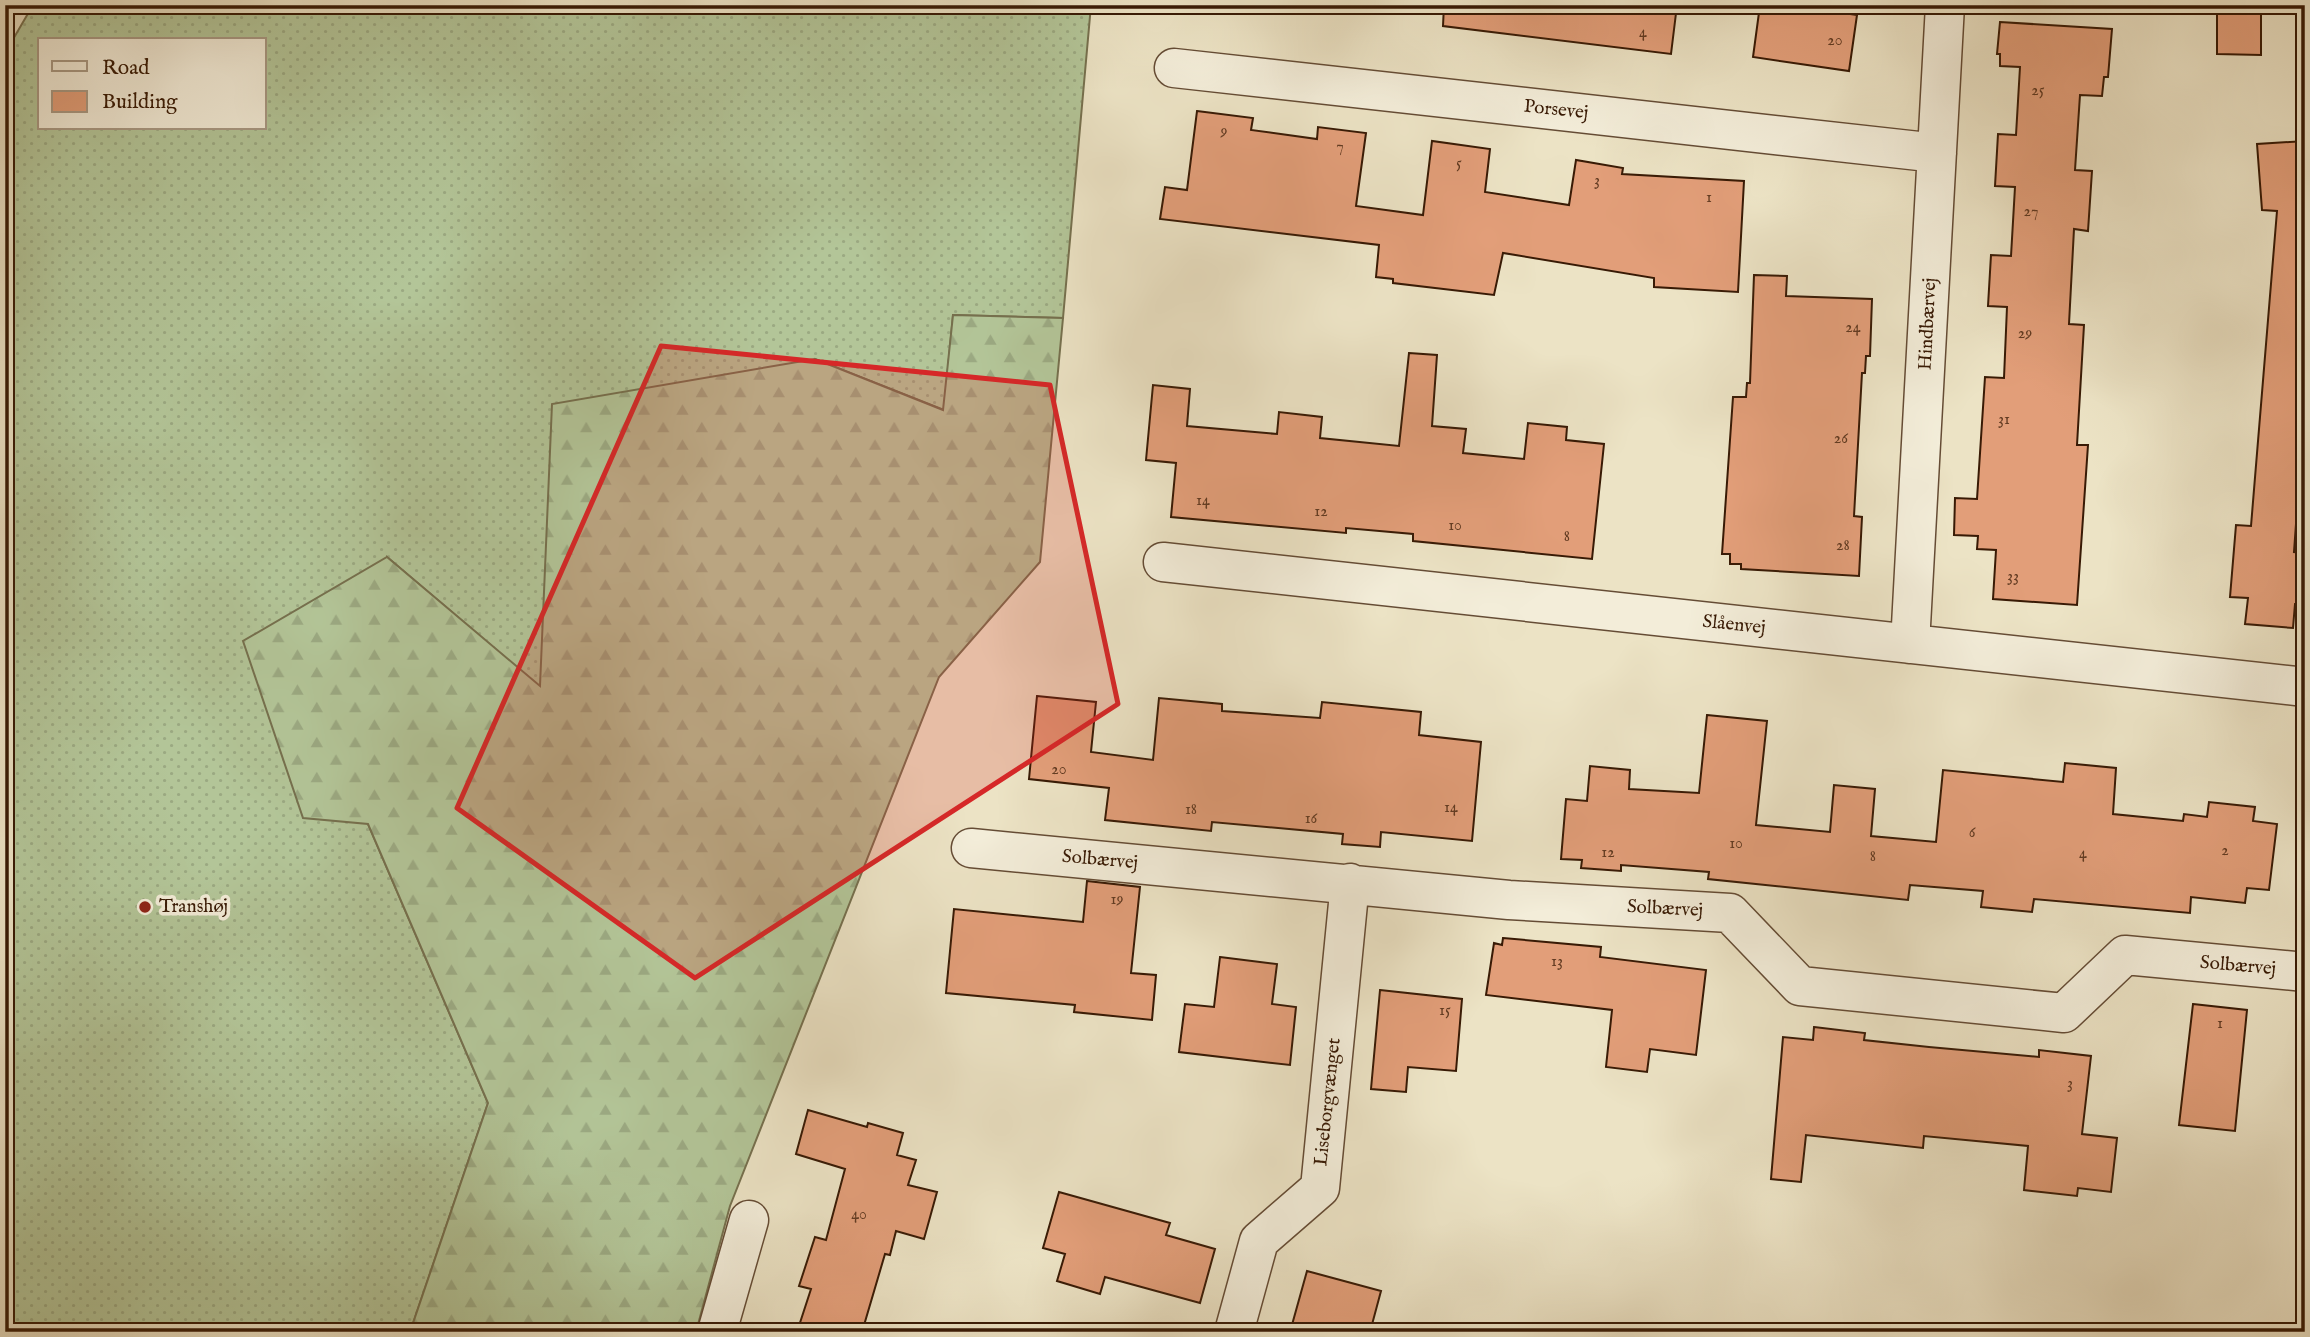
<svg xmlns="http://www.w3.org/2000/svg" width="2310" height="1337" font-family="'IM FELL English',serif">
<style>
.grass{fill:url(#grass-dots);stroke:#76704e;stroke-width:2;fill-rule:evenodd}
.forest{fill:url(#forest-firs);stroke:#76704e;stroke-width:2}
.building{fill:#e29e79;stroke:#381a05;stroke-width:2}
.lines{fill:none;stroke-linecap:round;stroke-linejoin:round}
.minor-casing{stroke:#654c35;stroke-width:41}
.minor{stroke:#f3edd9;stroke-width:38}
.marked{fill:#d62828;fill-opacity:0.2;stroke:#d62828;stroke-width:5;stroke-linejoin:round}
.poi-dot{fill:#8f2418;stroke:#f3edd9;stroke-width:2.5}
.labels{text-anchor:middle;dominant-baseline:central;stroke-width:7;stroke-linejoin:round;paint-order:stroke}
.number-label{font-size:16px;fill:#623b22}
.street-label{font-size:19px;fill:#381a05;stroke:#f3edd9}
.poi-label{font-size:19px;fill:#381a05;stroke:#f3edd9;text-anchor:start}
</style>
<defs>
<pattern id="grass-dots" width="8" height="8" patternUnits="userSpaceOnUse" patternTransform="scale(1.75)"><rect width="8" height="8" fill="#b3c598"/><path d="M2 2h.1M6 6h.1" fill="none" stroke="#9ba982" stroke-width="1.8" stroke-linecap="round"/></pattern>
<pattern id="forest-firs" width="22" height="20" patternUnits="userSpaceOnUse" patternTransform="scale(1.75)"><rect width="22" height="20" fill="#b3c598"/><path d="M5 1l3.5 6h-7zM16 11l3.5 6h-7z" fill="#9ba982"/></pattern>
</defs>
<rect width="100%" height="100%" fill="#ece3c5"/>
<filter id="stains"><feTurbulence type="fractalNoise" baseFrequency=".00286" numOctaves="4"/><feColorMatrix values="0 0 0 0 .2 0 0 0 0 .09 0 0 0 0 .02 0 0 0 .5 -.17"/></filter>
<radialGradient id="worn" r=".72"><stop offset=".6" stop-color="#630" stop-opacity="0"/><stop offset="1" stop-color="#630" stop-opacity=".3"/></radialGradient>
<path class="grass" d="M 33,5 L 1091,5 L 1063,318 L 953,315 L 944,410 L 815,359 L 540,687 L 387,557 L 368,824 L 488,1103 L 410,1332 L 5,1332 L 5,53 ZM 40,40 L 264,40 L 264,128 L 40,128 Z"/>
<path class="forest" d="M 953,315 L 1063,318 L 1040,562 L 939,677 L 730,1206 L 696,1332 L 410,1332 L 488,1103 L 368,824 L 303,818 L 243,641 L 387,557 L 540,686 L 552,404 L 815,359 L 943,410 Z"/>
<path class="building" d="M 1444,5 L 1569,5 L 1614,11 L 1615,5 L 1677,5 L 1671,54 L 1443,26 Z
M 1760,5 L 1789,5 L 1857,15 L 1849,71 L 1753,57 Z
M 2217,5 L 2261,5 L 2261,55 L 2217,54 Z
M 2000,22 L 2112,29 L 2108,77 L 2104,77 L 2102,96 L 2080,95 L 2075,170 L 2092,171 L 2088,231 L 2074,229 L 2069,324 L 2084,325 L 2077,445 L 2088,445 L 2077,605 L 1993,599 L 1996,550 L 1977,549 L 1978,536 L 1954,535 L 1955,498 L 1977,499 L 1985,377 L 2004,378 L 2007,307 L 1988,306 L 1991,255 L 2011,256 L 2015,187 L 1995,186 L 1998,134 L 2016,135 L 2020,67 L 2000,66 L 2000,54 L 1997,54 Z
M 1197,111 L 1253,118 L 1251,130 L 1317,139 L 1318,127 L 1366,133 L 1356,206 L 1423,215 L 1432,141 L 1490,149 L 1485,192 L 1569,205 L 1576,160 L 1623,168 L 1622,174 L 1744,181 L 1738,292 L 1654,287 L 1654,278 L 1503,253 L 1494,295 L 1393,283 L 1393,279 L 1376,277 L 1379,245 L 1160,219 L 1165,187 L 1187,190 Z
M 2305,141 L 2305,482 L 2299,482 L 2294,552 L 2305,553 L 2305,605 L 2295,604 L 2293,628 L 2245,624 L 2248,598 L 2230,597 L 2236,525 L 2251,526 L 2277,211 L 2262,210 L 2257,144 Z
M 1754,275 L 1787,276 L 1786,296 L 1872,299 L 1870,356 L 1866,356 L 1865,373 L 1862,373 L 1854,516 L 1862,517 L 1859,576 L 1741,569 L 1741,564 L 1730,564 L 1730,554 L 1722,554 L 1733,397 L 1746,397 L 1747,383 L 1750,383 Z
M 1409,353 L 1437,355 L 1432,426 L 1466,429 L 1463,453 L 1524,459 L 1528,423 L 1567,427 L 1566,440 L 1604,444 L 1592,559 L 1413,541 L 1413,534 L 1346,528 L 1346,533 L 1171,517 L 1176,463 L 1146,460 L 1153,385 L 1190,389 L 1187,426 L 1277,434 L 1279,412 L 1322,417 L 1320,438 L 1399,446 Z
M 1037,696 L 1096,702 L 1091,752 L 1153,760 L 1159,698 L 1222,704 L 1222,711 L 1320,718 L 1322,702 L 1421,712 L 1419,735 L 1481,742 L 1472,841 L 1381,832 L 1380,847 L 1342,844 L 1343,834 L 1212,822 L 1211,831 L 1105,820 L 1109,788 L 1029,779 Z
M 1707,715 L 1767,721 L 1756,825 L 1830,832 L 1834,785 L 1875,789 L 1871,836 L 1936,842 L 1943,770 L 2063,782 L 2065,763 L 2116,768 L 2113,814 L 2183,821 L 2184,814 L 2207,817 L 2209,802 L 2255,807 L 2253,821 L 2277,824 L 2269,890 L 2247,888 L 2245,903 L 2191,897 L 2190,913 L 2034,899 L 2032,912 L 1981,907 L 1983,891 L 1910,885 L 1908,900 L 1708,879 L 1709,872 L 1621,865 L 1621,871 L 1581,868 L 1582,860 L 1561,859 L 1566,799 L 1587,801 L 1590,766 L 1630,770 L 1629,789 L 1699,793 Z
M 1087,881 L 1140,887 L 1131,973 L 1156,975 L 1152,1020 L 1074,1012 L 1075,1005 L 946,993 L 954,909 L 1083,922 Z
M 1503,938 L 1601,947 L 1600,957 L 1706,970 L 1696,1055 L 1650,1049 L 1647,1072 L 1606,1067 L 1612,1010 L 1486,995 L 1494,943 L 1502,945 Z
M 1220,957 L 1277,964 L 1272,1004 L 1296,1007 L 1290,1065 L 1179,1052 L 1185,1004 L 1214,1007 Z
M 1380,990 L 1462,999 L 1456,1071 L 1408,1067 L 1406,1092 L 1371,1089 Z
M 2193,1004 L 2247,1010 L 2235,1131 L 2179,1125 Z
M 1814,1027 L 1865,1033 L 1864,1040 L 1929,1047 L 2039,1057 L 2039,1050 L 2091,1056 L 2082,1134 L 2117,1138 L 2111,1192 L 2078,1188 L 2077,1196 L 2024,1190 L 2028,1146 L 1924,1136 L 1923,1148 L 1806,1135 L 1801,1182 L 1771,1179 L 1783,1037 L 1813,1040 Z
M 808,1110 L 867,1127 L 868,1123 L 903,1133 L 897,1155 L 916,1160 L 908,1185 L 937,1192 L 924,1239 L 896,1231 L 890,1255 L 885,1254 L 862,1332 L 797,1332 L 811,1289 L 799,1286 L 815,1237 L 826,1240 L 845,1169 L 796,1154 Z
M 1059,1192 L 1170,1223 L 1166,1235 L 1215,1249 L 1200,1303 L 1105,1277 L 1100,1294 L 1057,1281 L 1065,1254 L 1043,1248 Z
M 1307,1271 L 1381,1291 L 1370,1332 L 1290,1332 Z"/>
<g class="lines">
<defs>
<path id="minor" d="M 1174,68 L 1937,153
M 1163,562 L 2305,687
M 1910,644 L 1945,5
M 971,848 L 1509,900 L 1730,913 L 1800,986 L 2064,1013 L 2125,955 L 2305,972
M 717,1332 L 749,1220
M 1234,1332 L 1259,1241 L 1320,1188 L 1350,883"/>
</defs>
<use href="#minor" class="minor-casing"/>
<use href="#minor" class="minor"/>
</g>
<path class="marked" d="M 661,346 L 1050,385 L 1118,704 L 695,978 L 457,808 Z"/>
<circle class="poi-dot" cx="145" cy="907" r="7"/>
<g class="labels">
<g class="number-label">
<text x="1643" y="33">4</text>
<text x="1835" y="41">20</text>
<text x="2038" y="91">25</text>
<text x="1224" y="132">9</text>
<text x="1340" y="147">7</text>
<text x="1459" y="164">5</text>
<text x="1597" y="181">3</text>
<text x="1709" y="198">1</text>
<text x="2031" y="212">27</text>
<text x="1853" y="328">24</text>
<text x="2025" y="334">29</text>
<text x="2004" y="420">31</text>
<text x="1841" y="439">26</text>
<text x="1203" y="501">14</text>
<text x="1321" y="512">12</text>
<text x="1455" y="526">10</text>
<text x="1567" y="537">8</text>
<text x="1843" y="546">28</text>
<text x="2013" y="577">33</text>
<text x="1059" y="770">20</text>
<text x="1451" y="808">14</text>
<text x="1191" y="810">18</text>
<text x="1311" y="819">16</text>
<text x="1972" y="833">6</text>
<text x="1736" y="844">10</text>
<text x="2225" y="851">2</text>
<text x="1608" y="853">12</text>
<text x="2083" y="854">4</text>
<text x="1873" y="857">8</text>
<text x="1117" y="900">19</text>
<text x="1557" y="962">13</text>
<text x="1445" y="1011">15</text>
<text x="2220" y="1024">1</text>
<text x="2070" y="1084">3</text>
<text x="859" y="1215">40</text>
</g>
<g class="street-label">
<text transform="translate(1556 110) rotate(6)">Porsevej</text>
<text transform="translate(1928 324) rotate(-87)">Hindbærvej</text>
<text transform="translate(1734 625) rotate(6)">Slåenvej</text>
<text transform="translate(1100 860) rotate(5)">Solbærvej</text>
<text transform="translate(1665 909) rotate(3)">Solbærvej</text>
<text transform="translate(2238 966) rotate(5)">Solbærvej</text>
<text transform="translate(1328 1102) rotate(-84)">Liseborgvænget</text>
</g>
<g class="poi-label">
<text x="159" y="907">Transhøj</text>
</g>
</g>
<rect width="2310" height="1337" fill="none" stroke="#ece3c5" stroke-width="28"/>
<rect x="7" y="7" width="2296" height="1323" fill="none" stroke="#381a05" stroke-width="3.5"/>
<rect x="14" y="14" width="2282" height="1309" fill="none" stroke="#381a05" stroke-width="2"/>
<rect x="38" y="38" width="228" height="91" fill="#f3edd9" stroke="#a89984" stroke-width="2"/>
<rect x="52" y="61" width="35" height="10" fill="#f3edd9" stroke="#a89984" stroke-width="2"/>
<text x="102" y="74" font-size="21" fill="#381a05">Road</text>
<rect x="52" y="91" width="35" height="21" fill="#e29e79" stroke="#a89984" stroke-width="2"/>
<text x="102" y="108" font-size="21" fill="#381a05">Building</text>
<rect width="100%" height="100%" filter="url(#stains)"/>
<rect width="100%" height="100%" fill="url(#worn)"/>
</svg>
